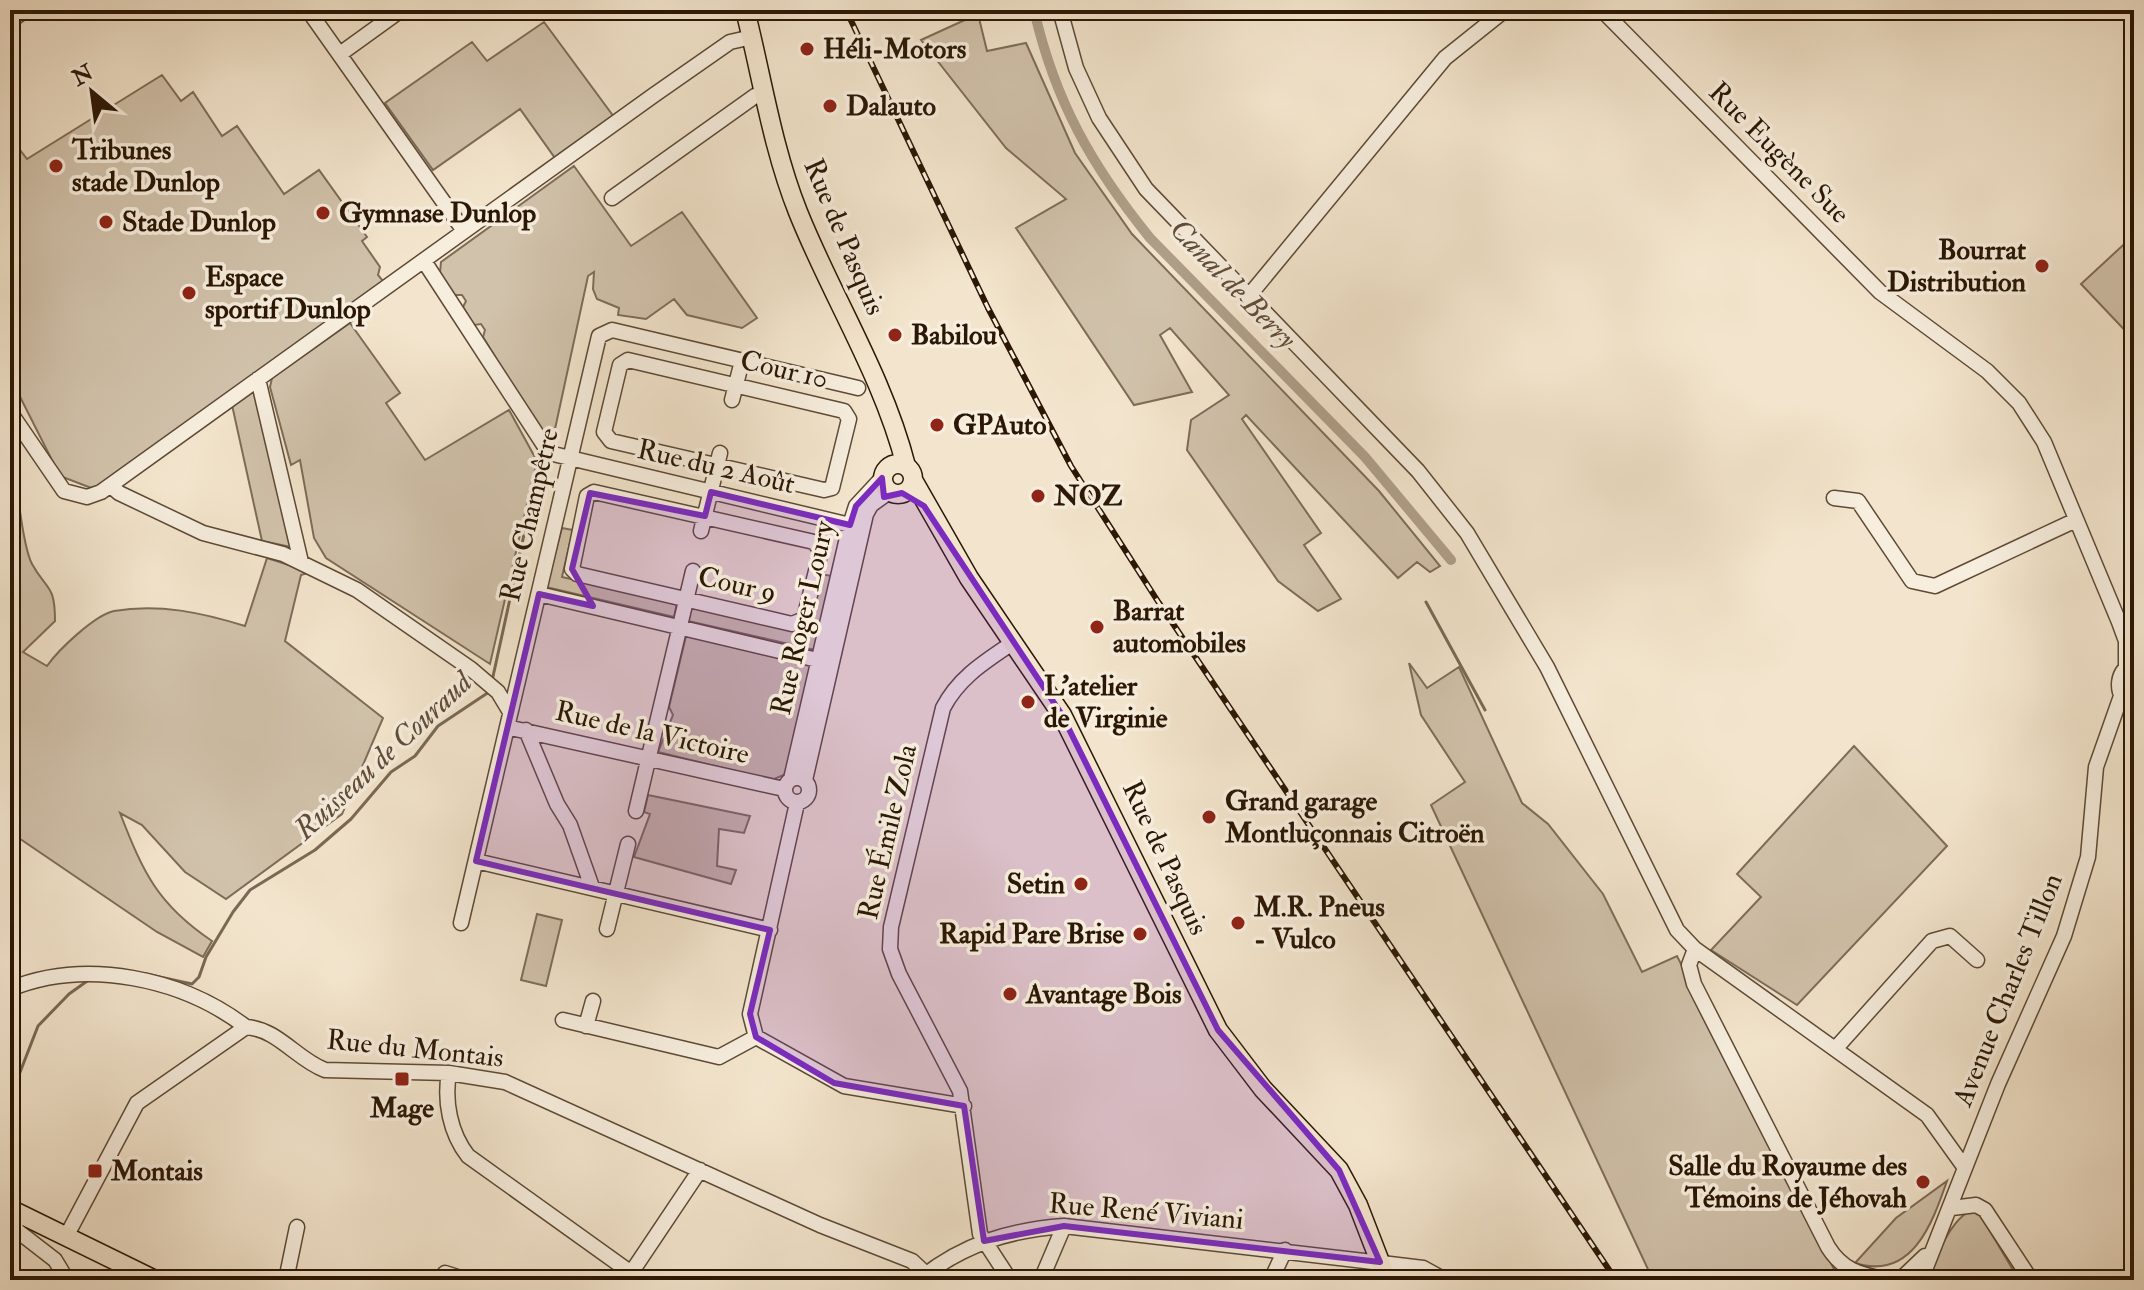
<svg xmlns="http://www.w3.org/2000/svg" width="2144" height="1290" font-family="'IM FELL Double Pica',serif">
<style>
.green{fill:#d1c2ab;stroke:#7e6c58;stroke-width:2}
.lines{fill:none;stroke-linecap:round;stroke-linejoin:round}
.stream{stroke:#7a6954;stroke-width:3}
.canal{stroke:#af9f89;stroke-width:10}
.minor-casing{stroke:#5d4a36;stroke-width:17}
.major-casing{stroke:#2b1704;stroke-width:21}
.minor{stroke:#f7eede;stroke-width:14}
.major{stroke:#f3e5cd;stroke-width:18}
.rail-casing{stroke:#2b1704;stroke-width:6}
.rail{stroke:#f7eede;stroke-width:3;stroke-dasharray:9;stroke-linecap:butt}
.marked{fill:#7b2cbf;fill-opacity:0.2;stroke:#7b2cbf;stroke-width:6;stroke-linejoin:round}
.poi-dot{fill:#8f2418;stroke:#f7eede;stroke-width:3}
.labels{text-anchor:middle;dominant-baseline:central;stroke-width:7;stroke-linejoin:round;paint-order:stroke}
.poi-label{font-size:28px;font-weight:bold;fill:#2b1704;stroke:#f7eede;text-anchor:start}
.street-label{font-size:28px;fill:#2b1704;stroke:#f7eede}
.water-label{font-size:30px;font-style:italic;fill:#604d39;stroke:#f7eede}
</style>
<rect width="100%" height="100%" fill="#f3e5cd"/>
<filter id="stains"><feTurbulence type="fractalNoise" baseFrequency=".0025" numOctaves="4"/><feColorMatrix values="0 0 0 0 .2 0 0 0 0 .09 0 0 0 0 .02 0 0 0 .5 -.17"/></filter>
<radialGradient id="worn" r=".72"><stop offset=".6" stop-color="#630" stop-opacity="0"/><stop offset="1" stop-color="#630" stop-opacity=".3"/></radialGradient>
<path class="green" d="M 978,14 L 987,51 L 1026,43 L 1075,153 L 1132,234 L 1379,491 L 1440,566 L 1430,572 L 1417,562 L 1398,578 L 1246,415 L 1242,419 L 1321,533 L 1304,545 L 1341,599 L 1318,611 L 1278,581 L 1187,450 L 1191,420 L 1229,395 L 1170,328 L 1160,335 L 1192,392 L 1134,405 L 1016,228 L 1066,199 L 1006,148 L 921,40 Z
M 544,22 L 614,117 L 555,158 L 520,109 L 433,170 L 385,103 L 472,42 L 487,61 Z
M 162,75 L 181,101 L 193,92 L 222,136 L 237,126 L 284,194 L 319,170 L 367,237 L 362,241 L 380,267 L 378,275 L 383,281 L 94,489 L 60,476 L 10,377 L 10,137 L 27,159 Z
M 574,166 L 631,246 L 682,212 L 757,318 L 742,328 L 687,315 L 674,299 L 646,319 L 618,315 L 619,308 L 597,299 L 593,289 L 594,272 L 588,276 L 552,443 L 547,442 L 483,337 L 485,330 L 481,324 L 474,325 L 463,307 L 466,301 L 462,295 L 454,295 L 440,273 L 441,262 Z
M 2134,235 L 2134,340 L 2081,284 Z
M 350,323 L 400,393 L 386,403 L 425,460 L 509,410 L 537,461 L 490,664 L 326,558 L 314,538 L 300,460 L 291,465 L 270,387 L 272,378 Z
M 256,389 L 291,547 L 262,541 L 232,405 Z
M 10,466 L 14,470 C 18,492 23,547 32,564 C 47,591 55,584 55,621 L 23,652 L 47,666 C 59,649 95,615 114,611 C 159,603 203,613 245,626 L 267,558 L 311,572 L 301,575 L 285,641 L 383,718 L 342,814 L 226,899 L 185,872 L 142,825 L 120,813 C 143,872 157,904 212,941 L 203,957 L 157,932 L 10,832 Z
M 562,528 L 573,530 L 562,577 L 677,603 L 674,617 L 546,587 Z
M 820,574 L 832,576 L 815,650 L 688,621 L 691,607 L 804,632 Z
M 686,636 L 813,666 L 786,774 L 772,780 L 658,752 L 673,715 L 669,707 Z
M 1409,663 L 1427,688 L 1459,667 L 1522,803 L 1548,824 L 1603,894 L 1642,972 L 1677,956 L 1834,1269 L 1849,1280 L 1653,1280 L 1431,805 L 1465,782 L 1421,715 Z
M 1854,746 L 1947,846 L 1797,1005 L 1711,950 L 1761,897 L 1737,874 Z
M 648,795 L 750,816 L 744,833 L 719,829 L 717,866 L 736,870 L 731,884 L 634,857 L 650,814 L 644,812 Z
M 537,914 L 562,920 L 546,986 L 521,980 Z
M 1947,1181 C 1932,1224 1912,1281 1855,1263 L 1896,1218 Z
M 1973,1210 L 1981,1216 L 2019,1280 L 1927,1280 C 1934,1260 1952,1216 1973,1210 Z"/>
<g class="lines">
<path class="stream" d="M 1426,602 L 1485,710
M 492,681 L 539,466
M 102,968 L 123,970
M 146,974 L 192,984 L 199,977 L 206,957 L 233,912 L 250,890 L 315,850 L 351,819 L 391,772 L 415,756 L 438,726 L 489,692
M 10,1098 L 38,1026 L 69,994 L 90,979"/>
<path class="canal" d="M 1034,10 C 1055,101 1091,165 1150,238 L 1365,457 L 1451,560"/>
<defs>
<path id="minor" d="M 308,10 L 464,231
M 1060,10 L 1076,68 L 1099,118 L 1146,189 L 1418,471 L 1467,533 L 1547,667 L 1677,930 L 1695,949 L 1927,1115 L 1965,1168
M 1602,10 L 1880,292 L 1987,371 L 2019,403 L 2044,442 L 2119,622 L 2126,641 L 2126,667
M 10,21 L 26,10
M 340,54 L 401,10
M 612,198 L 755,96 L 765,93
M 424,261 L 549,453 L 850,525
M 1248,297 L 1445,58 L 1505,10
M 628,360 L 844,411 L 849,419 L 832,488 L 824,490 L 611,441 L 604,432 L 620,365 Z
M 258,379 L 301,562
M 732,400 L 742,361
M 10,412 L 64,491 L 87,497 L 101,492 L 654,95 L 730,42 L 752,37
M 111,486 L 119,493 L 203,533 L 283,554 L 357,590 L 471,669 L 498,692 L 510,712
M 594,492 L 814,542 L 821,551 L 804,619 L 792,624 L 577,574 L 572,569 L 587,496 Z
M 1834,498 L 1858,501 L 1912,581 L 1935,586 L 2076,520
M 701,531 L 720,453
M 539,594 L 830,663
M 2134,661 C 2114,674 2114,696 2134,708
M 507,727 L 784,789
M 526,730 L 557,804 L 570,825 L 592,887
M785 790a12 12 0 1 1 24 0a12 12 0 1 1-24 0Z
M 791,779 L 850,525 L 856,506 L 882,478
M 805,780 L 866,514 L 871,505 L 889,492
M 797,803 L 750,1014 L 756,1037 L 844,1086 L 964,1106
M 636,811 L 693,571
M 476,861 L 770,930
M 461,923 L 599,336 L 612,330 L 858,388
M 607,929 L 628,844
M 1695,949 L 1689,965 L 1694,984 L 1828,1247 C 1843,1271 1860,1274 1886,1280
M 10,989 C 86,958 182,978 246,1027
M 563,1020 L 719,1057 L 756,1037
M 586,1026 L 593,1001
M 1836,1048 L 1932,941 L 1950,936 L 1977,960
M 449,1073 C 444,1101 450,1133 468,1156 L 641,1280
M 1952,1208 L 1976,1205 L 1985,1210 L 2031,1280
M 17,1213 L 15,1229 L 55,1260 L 67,1280
M 67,1235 L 137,1103 L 246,1027 C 278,1029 296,1059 325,1070 L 449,1073 L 505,1082 L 820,1225 L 912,1261 L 926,1274
M 445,1273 L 467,1280
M 1904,1276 L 1925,1256
M 627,1279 L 700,1170
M 920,1279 C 963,1244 1010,1230 1064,1226 L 1390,1264 L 1423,1268 L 1445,1280
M 286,1280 L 297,1227
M 1010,1280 L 980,1234 L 960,1091 L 899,974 L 890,949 L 891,927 L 943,708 C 959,677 986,661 1014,642
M 1041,1280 L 1064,1226
M 1271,1280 L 1285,1250
M 1921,1280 L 1998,1084 L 2064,936 L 2088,857 L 2096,767 L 2121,696"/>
<path id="major" d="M 745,10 C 762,77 772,147 798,212 C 832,297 883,376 906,466
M883 479a15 15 0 1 1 30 0a15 15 0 1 1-30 0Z
M 913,480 L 969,578 L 1062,715 L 1218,1030 L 1263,1089 L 1339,1170 L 1358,1205 L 1387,1280
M 10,1209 L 155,1280"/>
</defs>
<use href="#minor" class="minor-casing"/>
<use href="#major" class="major-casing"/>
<use href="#minor" class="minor"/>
<use href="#major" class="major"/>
<defs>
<path id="rail" d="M 846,10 L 988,308 L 1071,466 L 1159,603 L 1616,1280"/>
</defs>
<use href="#rail" class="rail-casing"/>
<use href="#rail" class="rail"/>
</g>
<path class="marked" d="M 882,478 L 884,497 L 902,493 L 924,506 L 1062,715 L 1218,1030 L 1339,1170 L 1380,1262 L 1064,1226 L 984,1241 L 964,1106 L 834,1083 L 756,1037 L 750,1014 L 770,930 L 476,861 L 539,594 L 593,606 L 572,569 L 590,493 L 705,516 L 711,492 L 850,525 L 856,506 Z"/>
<g class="poi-dot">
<circle cx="807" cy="49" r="8"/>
<circle cx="830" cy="106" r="8"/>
<circle cx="56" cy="166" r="8"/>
<circle cx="323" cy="213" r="8"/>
<circle cx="106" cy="222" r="8"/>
<circle cx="2042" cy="266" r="8"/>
<circle cx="189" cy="293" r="8"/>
<circle cx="895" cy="335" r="8"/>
<circle cx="937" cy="425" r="8"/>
<circle cx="1038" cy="496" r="8"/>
<circle cx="1097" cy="627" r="8"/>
<circle cx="1028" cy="702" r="8"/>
<circle cx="1209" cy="817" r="8"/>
<circle cx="1081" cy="884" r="8"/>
<circle cx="1238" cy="923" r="8"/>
<circle cx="1140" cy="934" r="8"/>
<circle cx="1010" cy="994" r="8"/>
<rect x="394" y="1071" width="16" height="16" rx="4"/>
<rect x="87" y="1163" width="16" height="16" rx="4"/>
<circle cx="1923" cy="1182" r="8"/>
</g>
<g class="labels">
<g class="poi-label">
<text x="823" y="49">Héli-Motors</text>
<text x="846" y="106">Dalauto</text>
<text x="72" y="150">Tribunes<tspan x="72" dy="32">stade Dunlop</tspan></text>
<text x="339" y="213">Gymnase Dunlop</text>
<text x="122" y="222">Stade Dunlop</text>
<text x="2026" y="250" text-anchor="end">Bourrat<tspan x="2026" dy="32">Distribution</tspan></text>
<text x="205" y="277">Espace<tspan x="205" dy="32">sportif Dunlop</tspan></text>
<text x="911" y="335">Babilou</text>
<text x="953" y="425">GPAuto</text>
<text x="1054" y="496">NOZ</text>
<text x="1113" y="611">Barrat<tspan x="1113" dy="32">automobiles</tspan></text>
<text x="1044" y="686">L'atelier<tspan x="1044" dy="32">de Virginie</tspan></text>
<text x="1225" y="801">Grand garage<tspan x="1225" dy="32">Montluçonnais Citroën</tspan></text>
<text x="1065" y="884" text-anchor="end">Setin</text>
<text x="1254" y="907">M.R. Pneus<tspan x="1254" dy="32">- Vulco</tspan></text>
<text x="1124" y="934" text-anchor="end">Rapid Pare Brise</text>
<text x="1026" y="994">Avantage Bois</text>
<text x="402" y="1108" text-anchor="middle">Mage</text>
<text x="1907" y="1166" text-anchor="end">Salle du Royaume des<tspan x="1907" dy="32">Témoins de Jéhovah</tspan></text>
<text x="111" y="1171">Montais</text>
</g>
<g class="street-label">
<text transform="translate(1779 153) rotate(45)">Rue Eugène Sue</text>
<text transform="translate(844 237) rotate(67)">Rue de Pasquis</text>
<text transform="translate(784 370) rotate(13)">Cour 10</text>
<text transform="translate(716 467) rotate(13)">Rue du 2 Août</text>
<text transform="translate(530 515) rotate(-77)">Rue Champêtre</text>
<text transform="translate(737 585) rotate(13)">Cour 9</text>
<text transform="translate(803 618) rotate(-77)">Rue Roger Loury</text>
<text transform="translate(652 733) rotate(13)">Rue de la Victoire</text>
<text transform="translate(888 832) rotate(-77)">Rue Émile Zola</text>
<text transform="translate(1165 858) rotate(65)">Rue de Pasquis</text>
<text transform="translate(2008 990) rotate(-68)">Avenue Charles Tillon</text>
<text transform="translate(415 1049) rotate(6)">Rue du Montais</text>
<text transform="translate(1146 1212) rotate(5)">Rue René Viviani</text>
</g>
<g class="water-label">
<text transform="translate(1233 284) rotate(46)">Canal de Berry</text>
<text transform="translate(383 756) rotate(-43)">Ruisseau de Couraud</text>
</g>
</g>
<rect width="2144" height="1290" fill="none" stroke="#f3e5cd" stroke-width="40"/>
<rect x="12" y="12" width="2120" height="1266" fill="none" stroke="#2b1704" stroke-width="4"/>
<rect x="20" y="20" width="2104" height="1250" fill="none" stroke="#2b1704" stroke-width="2"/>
<g transform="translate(92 92) rotate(331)" stroke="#f7eede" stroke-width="6" paint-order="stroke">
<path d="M0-6L14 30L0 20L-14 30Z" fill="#2b1704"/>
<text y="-12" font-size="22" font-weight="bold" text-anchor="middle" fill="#2b1704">N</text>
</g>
<rect width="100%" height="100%" filter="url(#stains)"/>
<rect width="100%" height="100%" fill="url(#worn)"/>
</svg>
